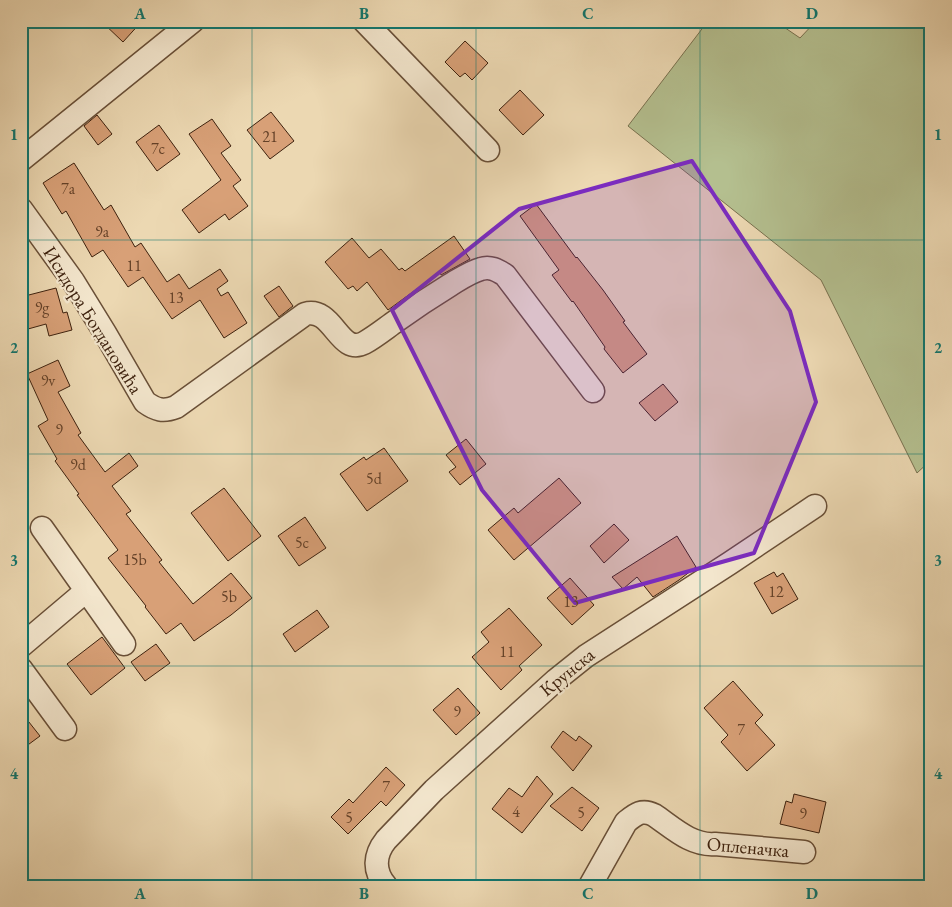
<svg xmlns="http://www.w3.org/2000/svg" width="952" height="907" font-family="'EB Garamond',serif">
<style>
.green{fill:#b4bf8f;stroke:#78704e}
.building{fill:#d8a077;stroke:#3d210e}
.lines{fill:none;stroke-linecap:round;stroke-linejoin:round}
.minor-casing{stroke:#694f37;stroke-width:25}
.minor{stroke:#f3e6cd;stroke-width:22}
.marked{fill:#7b2cbf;fill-opacity:0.2;stroke:#7b2cbf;stroke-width:4;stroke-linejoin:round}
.grid{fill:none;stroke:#0f766e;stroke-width:1;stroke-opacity:0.55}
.labels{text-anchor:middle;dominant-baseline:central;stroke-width:4.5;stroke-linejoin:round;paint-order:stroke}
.number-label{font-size:16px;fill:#644128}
.street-label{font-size:19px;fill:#3d210e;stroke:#f3e6cd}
.neatline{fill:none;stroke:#0f766e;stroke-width:2}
.grid-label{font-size:16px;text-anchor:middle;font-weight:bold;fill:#0f766e}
</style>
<rect width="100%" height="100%" fill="#ecd8b2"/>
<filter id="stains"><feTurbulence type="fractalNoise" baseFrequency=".004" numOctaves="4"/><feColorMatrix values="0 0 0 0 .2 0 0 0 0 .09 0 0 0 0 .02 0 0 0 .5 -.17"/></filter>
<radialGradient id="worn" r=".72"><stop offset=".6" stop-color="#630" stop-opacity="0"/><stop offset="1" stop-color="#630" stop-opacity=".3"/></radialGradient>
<path class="green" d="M 708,21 L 775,21 L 800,38 L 816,21 L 931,21 L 931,460 L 917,473 L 821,280 L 628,126 Z"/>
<path class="building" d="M 101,21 L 142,21 L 123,42 Z
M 465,41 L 488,63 L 472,80 L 465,73 L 460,77 L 445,62 Z
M 520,90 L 544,115 L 523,135 L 499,110 Z
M 271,112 L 294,141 L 270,159 L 247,130 Z
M 97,115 L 112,134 L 98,145 L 84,126 Z
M 212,119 L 231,146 L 221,153 L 241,180 L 233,186 L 248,206 L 229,220 L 225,214 L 199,233 L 182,210 L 221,180 L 189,134 Z
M 159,125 L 180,154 L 157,171 L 136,142 Z
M 74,163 L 104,210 L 111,205 L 135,247 L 141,243 L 167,282 L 179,274 L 189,289 L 220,269 L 228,281 L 217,289 L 221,296 L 228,292 L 247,323 L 224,338 L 200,300 L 172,319 L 143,277 L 128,287 L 103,250 L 92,257 L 66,211 L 62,214 L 43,183 Z
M 536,204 L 576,258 L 577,257 L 603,290 L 625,321 L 623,322 L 647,354 L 623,373 L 604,349 L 605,347 L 573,301 L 572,302 L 552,275 L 559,270 L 520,216 Z
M 454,236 L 470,259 L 441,275 L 440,272 L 388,310 L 367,282 L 357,291 L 353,286 L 348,289 L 325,262 L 352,238 L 369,258 L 381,249 L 399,270 L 402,268 L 405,271 Z
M 279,286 L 293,306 L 279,317 L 264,296 Z
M 56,288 L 63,313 L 67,312 L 72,330 L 49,336 L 46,324 L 28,329 L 21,303 L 21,297 Z
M 58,360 L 70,386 L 58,392 L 81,433 L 78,435 L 105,472 L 129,453 L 138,466 L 112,486 L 131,511 L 126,514 L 162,560 L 159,562 L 193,604 L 231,573 L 252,598 L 231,615 L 194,641 L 181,623 L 166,634 L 145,607 L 146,606 L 108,558 L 118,550 L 77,495 L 79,494 L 55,461 L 57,459 L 38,426 L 48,420 L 27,374 Z
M 663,384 L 678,402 L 655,421 L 639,403 Z
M 466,439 L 486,464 L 460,485 L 449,472 L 456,467 L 446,455 Z
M 384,448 L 408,481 L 367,511 L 340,474 L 364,457 L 366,460 Z
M 559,478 L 581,503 L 514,560 L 488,530 L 514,508 L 518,513 Z
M 224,488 L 261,536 L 228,561 L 191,513 Z
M 305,517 L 326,548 L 299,566 L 278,536 Z
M 614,524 L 629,540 L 604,563 L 590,546 Z
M 677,536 L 696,567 L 679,580 L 653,597 L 637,577 L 623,589 L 612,577 Z
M 774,572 L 777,577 L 783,573 L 798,599 L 772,614 L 754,583 Z
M 570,578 L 594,605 L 572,625 L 547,598 Z
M 509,608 L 542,645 L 519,666 L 522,670 L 501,690 L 472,657 L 489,642 L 481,632 Z
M 317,610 L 329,627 L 295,652 L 283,634 Z
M 102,637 L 125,668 L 91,695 L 67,664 Z
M 156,644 L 170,663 L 145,681 L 131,662 Z
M 733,681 L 763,715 L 755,723 L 775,745 L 747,771 L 721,742 L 728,735 L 704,708 Z
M 458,688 L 480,713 L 456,735 L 433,710 Z
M 21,712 L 40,736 L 21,750 Z
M 563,731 L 576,741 L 579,736 L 592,746 L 573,771 L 551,747 Z
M 386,767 L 405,785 L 386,806 L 381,801 L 348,834 L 331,817 L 349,799 L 353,803 Z
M 537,776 L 553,794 L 522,833 L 492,809 L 509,788 L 522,797 Z
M 572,787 L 599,808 L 582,831 L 550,806 Z
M 794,794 L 826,802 L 819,833 L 780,824 L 786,801 L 792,803 Z"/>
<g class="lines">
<defs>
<path id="minor" d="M 364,21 L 488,150
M 21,160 L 193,21
M 21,209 L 73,281 L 105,333 L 145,402 C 156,410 163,412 176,407 L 305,314 C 333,306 339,356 364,343 C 375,337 386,328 396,321 C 414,308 432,296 450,285 C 460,279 470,272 481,269 C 490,266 497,270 505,275 L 593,391
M 42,528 L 124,644
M 21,646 L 86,591
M 21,669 L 65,729
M 386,886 C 373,871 374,855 386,840 L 434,790 L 556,680 L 586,656 L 730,563 L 815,506
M 590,886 L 626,822 C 636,814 642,809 654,815 C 672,827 691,846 715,844 L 804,852"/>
</defs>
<use href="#minor" class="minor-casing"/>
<use href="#minor" class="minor"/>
</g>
<path class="marked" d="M 692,161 L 790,311 L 816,402 L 754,553 L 575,603 L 482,490 L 392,310 L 519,209 Z"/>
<path class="grid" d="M 252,21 L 252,886M 476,21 L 476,886M 700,21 L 700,886M 21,240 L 931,240M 21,454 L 931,454M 21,666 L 931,666"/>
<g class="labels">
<g class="number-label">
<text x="270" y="136">21</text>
<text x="158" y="148">7c</text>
<text x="68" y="188">7a</text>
<text x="102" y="231">9a</text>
<text x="134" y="265">11</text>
<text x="176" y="297">13</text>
<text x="42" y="307">9g</text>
<text x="48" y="380">9v</text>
<text x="59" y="429">9</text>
<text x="78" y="464">9d</text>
<text x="374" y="478">5d</text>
<text x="302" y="542">5c</text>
<text x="135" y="559">15b</text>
<text x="776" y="591">12</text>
<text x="229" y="596">5b</text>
<text x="571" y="601">13</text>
<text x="507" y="651">11</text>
<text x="457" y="711">9</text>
<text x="741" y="729">7</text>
<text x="386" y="786">7</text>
<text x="516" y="811">4</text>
<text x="581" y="812">5</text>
<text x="803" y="813">9</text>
<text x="349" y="817">5</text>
</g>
<g class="street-label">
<text transform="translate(93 320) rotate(58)">Исидора Богдановића</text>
<text transform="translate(567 672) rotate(-39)">Крунска</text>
<text transform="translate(748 847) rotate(5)">Опленачка</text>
</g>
</g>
<rect width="952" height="907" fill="none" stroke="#ecd8b2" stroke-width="55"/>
<rect x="28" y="28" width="896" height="852" class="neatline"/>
<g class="grid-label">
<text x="140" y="19">A</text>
<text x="364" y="19">B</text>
<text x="588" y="19">C</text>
<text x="812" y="19">D</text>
<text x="14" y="140">1</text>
<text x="938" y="140">1</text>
<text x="14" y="353">2</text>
<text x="938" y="353">2</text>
<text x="14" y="566">3</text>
<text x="938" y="566">3</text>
<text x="14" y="779">4</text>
<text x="938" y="779">4</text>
<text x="140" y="899">A</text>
<text x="364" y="899">B</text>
<text x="588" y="899">C</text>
<text x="812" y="899">D</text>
</g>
<rect width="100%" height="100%" filter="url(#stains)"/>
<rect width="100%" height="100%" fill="url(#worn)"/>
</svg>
